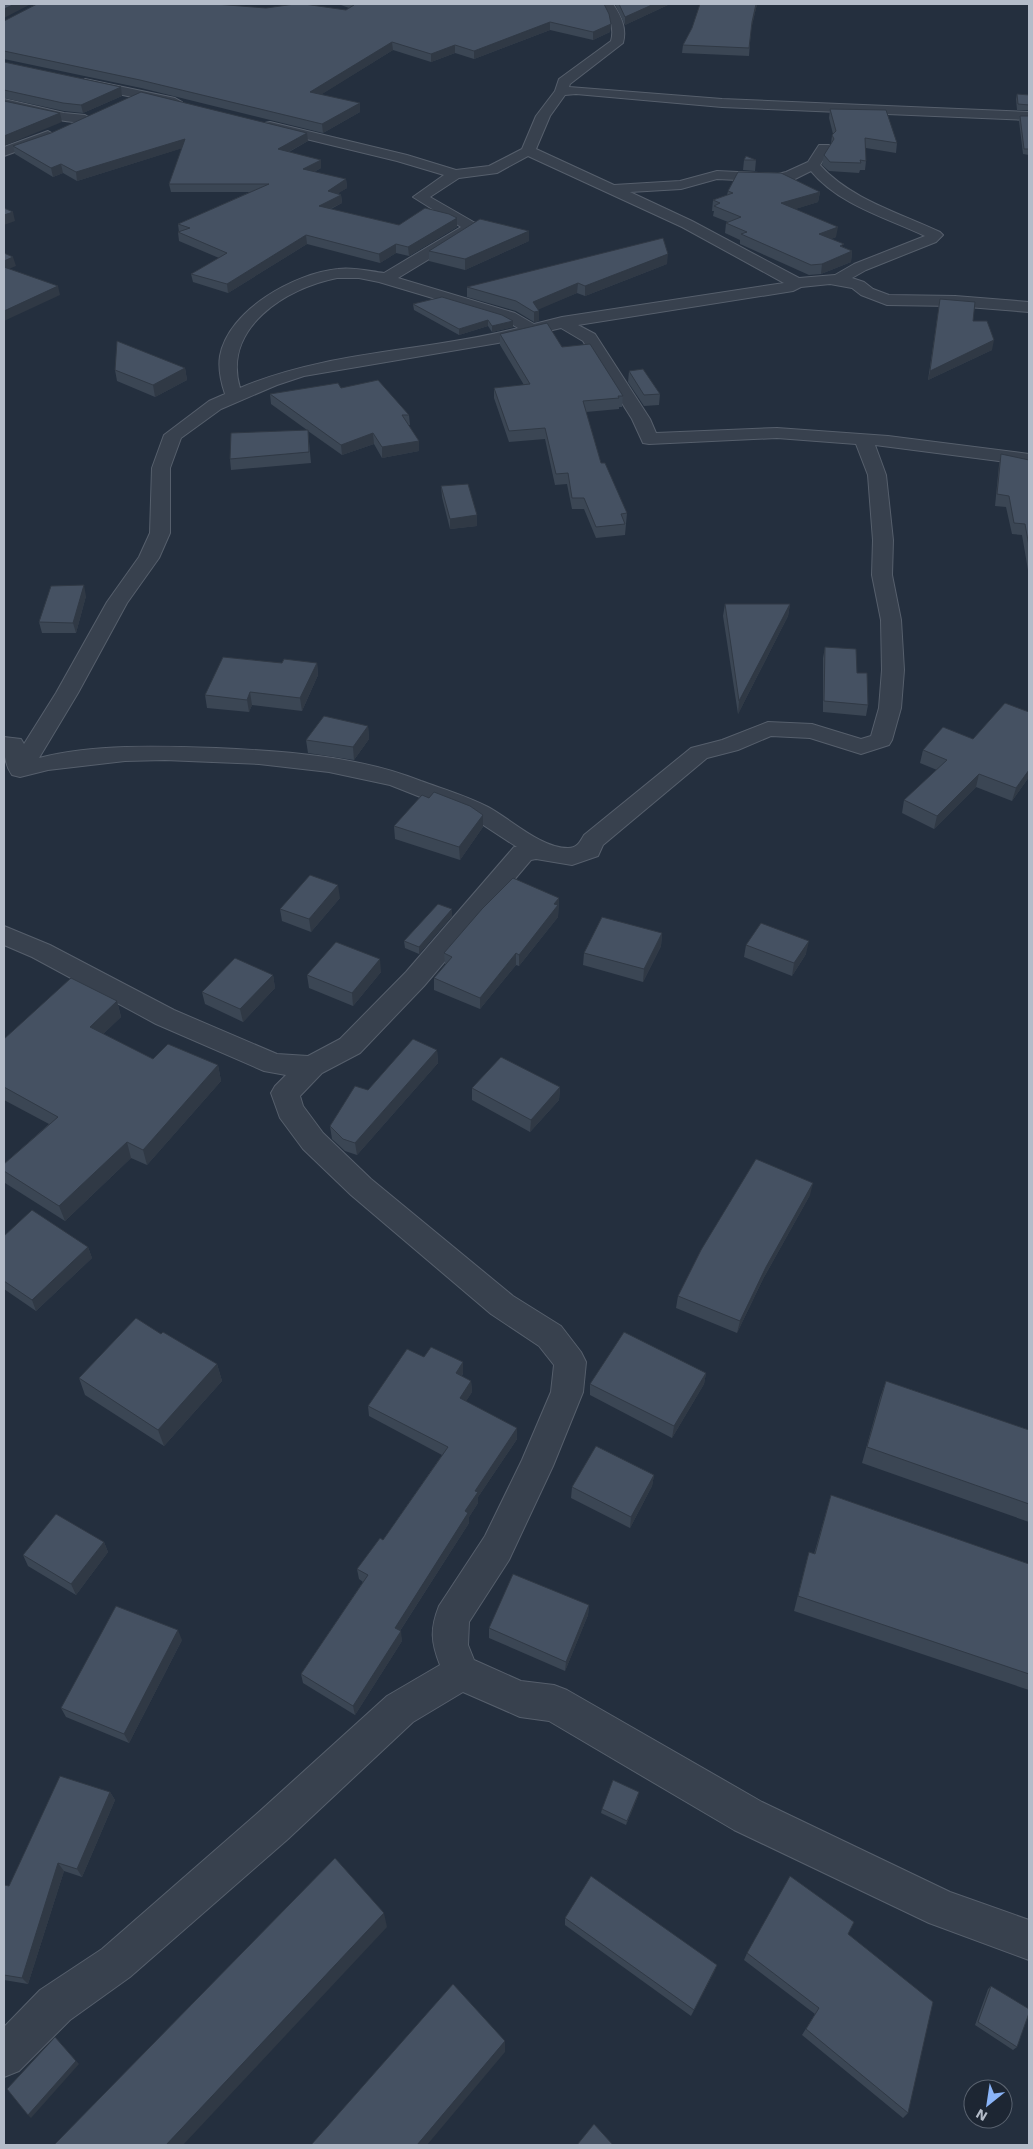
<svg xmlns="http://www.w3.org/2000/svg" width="1033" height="2149" font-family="'Work Sans',sans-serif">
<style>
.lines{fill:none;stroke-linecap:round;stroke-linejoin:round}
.minor-casing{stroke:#565f6c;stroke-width:2}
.minor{fill:#38414e;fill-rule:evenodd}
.wall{fill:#3b4654}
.shaded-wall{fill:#303945}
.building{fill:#455162;stroke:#303945}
</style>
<rect width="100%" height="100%" fill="#242f3e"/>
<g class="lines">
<defs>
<path id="minor" d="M 601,4 L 613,4 C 621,16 627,28 623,43 L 570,84 L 569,87 L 722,99 L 1029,112 L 1029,120 L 722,107 L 576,94 L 565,95 L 550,116 L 536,149 L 614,185 L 680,181 L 717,171 L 778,174 L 786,172 L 808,162 L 819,145 L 829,145 L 831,148 L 820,165 C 850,199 900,213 940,232 L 943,235 L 936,242 L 866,270 L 852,278 L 864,282 L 873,289 L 889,295 L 955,296 L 1029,302 L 1029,312 L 955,306 L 887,305 L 861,295 L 852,288 L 830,284 L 801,287 L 793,291 L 578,325 L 595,334 L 650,419 L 656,433 L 777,428 L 888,436 L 1029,454 L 1029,465 L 875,445 L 886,475 L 893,540 L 892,575 L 901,620 L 904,670 L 901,708 L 892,740 L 889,745 L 861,754 L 810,738 L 771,736 L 738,750 L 707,758 L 603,845 L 598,856 L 572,865 L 536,859 L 531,860 L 424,986 L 360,1053 L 322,1073 L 300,1096 L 303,1106 L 323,1133 L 371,1179 L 513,1296 L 561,1326 L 581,1352 L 586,1362 L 583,1392 L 553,1466 L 509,1560 L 469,1622 L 468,1645 L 474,1660 L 521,1681 L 554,1685 L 567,1690 L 762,1802 L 950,1892 L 1029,1920 L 1029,1960 L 929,1923 L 734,1830 L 549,1721 L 520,1717 L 463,1692 L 413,1722 L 288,1839 L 130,1977 L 70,2020 L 19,2071 L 4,2077 L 4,2027 L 40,1990 L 102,1949 L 260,1811 L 387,1696 L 440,1665 C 431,1642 430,1629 439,1606 L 485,1536 L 522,1460 L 551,1392 L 554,1365 L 539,1346 L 491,1314 L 351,1195 L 303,1149 L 280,1118 L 271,1093 L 275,1086 L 286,1075 L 264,1071 L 156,1024 L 32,957 L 4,945 L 4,926 L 50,945 L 174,1010 L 277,1054 L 308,1056 L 340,1039 L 406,972 L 514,847 L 517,847 L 471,817 L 390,785 L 329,772 L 259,764 L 165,760 L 125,761 L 48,770 L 20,777 L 12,775 C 4,764 4,750 4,737 L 21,739 L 24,744 L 56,693 L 107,602 L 139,557 L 150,533 L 152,468 L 164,435 L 209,401 L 225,394 C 221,382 218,369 220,356 C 228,310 295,273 338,269 C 354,267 368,271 384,273 L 461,227 L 413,197 L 444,175 L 397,161 L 265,129 L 263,126 L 265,123 L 270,122 L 407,155 L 456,170 L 489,166 L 522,149 L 536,116 L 555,91 L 559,79 L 611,41 C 615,27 609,16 601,4 ZM 528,156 L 682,227 L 784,283 L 562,317 L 534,324 L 515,313 L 398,278 L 477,230 L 479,227 L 477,224 L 430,197 L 459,178 L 497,173 ZM 811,171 C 839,205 887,218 925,236 L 854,264 L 835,275 L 799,278 L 692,221 L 630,192 L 681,189 L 717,179 L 778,182 L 795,179 ZM 337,278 L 359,278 L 379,282 L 503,319 L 518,328 C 426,352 329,350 240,388 C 222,328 286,288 337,278 ZM 561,328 L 583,341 L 632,419 L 643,443 L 649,444 L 777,438 L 856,444 L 868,475 L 873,540 L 872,575 L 881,620 L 882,670 L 879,708 L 871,736 L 861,739 L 812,724 L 768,722 L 722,740 L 691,748 L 584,835 C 580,842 577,848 568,848 C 541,848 512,820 488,807 C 467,796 443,789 421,781 C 359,756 283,751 216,748 C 159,746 94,744 39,758 L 78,693 L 127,603 L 159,558 L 170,533 L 170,468 L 181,438 L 221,409 L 277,385 L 304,376 L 498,343 Z
M 85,79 L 175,98 L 182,102 L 175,106 L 80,86 L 79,83 Z
M 4,99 L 64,113 L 85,115 L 92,119 C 83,130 19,110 4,107 Z
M 48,131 L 55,135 L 53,138 L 4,156 L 4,147 Z"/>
</defs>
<use href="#minor" class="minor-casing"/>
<use href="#minor" class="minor"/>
</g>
<path class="wall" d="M 329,4 L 604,4 L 611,24 L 610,32 L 593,40 L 550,30 L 474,59 L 455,53 L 431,62 L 393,50 L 320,95 L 360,103 L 360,112 L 323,133 L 141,88 L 4,59 L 4,21 L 266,8 L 346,10 L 349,8 L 341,5 Z
M 615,4 L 670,4 L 625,25 Z
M 700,4 L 757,4 L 751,29 L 749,56 L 682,53 L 683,45 L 692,28 Z
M 4,62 L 121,87 L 122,96 L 83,113 L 64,111 L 4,98 Z
M 1017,94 L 1029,95 L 1029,110 L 1017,110 L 1016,99 Z
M 830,109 L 897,143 L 896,153 L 866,148 L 866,161 L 865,170 L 860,170 L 859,173 L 829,171 L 822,165 L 824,155 L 831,144 L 832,135 L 833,134 L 829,118 Z
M 1020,116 L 1029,116 L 1029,155 L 1023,154 L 1019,121 Z
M 308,141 L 289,152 L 321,160 L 321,168 L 314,172 L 346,179 L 347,188 L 338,193 L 341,195 L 342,203 L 331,209 L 399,225 L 457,227 L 409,256 L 396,253 L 380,263 L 307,244 L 228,293 L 193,282 L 191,274 L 219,258 L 179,241 L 178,232 L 179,232 L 178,224 L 250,192 L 171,192 L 169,184 L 182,148 L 77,181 L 63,173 L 53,177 L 15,154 L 13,146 Z
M 744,160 L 756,160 L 755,171 L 743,170 Z
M 728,191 L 820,192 L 818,202 L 795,209 L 836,237 L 831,239 L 843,247 L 852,251 L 851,262 L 821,274 L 809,275 L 740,244 L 740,240 L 725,233 L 726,223 L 728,222 L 713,216 L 714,211 L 712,211 L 713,200 L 727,195 Z
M 529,241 L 465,270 L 429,261 L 429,251 Z
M 667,264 L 585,296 L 577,293 L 538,309 L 539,321 L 534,322 L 516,311 L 467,297 L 467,287 Z
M 442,297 L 513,327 L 492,332 L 488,326 L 459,335 L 414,310 L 413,304 Z
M 940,299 L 973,321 L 992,350 L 928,380 Z
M 500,334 L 562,347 L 623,396 L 622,407 L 619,407 L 619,409 L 586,412 L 601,463 L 627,513 L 625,535 L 596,538 L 584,509 L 572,509 L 567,484 L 555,485 L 545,439 L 509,442 L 494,398 L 494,388 L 524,385 L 500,345 Z
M 185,368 L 187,380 L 155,397 L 117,381 L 115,370 Z
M 629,371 L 660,394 L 659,405 L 644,406 L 628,382 Z
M 341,388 L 409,415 L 410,425 L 408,425 L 419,441 L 419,451 L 382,458 L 374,444 L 342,455 L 308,431 L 311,463 L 231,470 L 230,459 L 307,430 L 271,404 L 270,394 Z
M 1001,454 L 1029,460 L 1029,576 L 1022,535 L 1012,534 L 1006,507 L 995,506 L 999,465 Z
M 441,486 L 477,526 L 450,529 L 442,497 Z
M 86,596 L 76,633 L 42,633 L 39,622 Z
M 725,604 L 790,604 L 788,616 L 738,714 L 723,616 Z
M 825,647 L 857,673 L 868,705 L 866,716 L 823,712 L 823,658 Z
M 282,663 L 317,663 L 318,675 L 302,711 L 252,705 L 249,712 L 207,708 L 205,695 Z
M 368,726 L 369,739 L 354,760 L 308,753 L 306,740 Z
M 923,750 L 1029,777 L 1012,801 L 976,787 L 934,829 L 902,813 L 904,800 L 937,770 L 920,763 Z
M 429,798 L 483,815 L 483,827 L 460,860 L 395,839 L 394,826 Z
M 340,898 L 311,932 L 282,921 L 280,909 Z
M 559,898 L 558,917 L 519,966 L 516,965 L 480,1009 L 434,990 L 434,978 L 445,965 L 444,953 Z
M 452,909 L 452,916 L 419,954 L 405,948 L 404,941 Z
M 662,933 L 661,946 L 643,982 L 583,965 L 584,953 Z
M 746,945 L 806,954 L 792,976 L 744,957 Z
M 381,972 L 353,1006 L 309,988 L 307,975 Z
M 273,975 L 275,988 L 243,1022 L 205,1004 L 202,992 Z
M 117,1001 L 121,1017 L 103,1034 L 153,1059 L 218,1065 L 221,1081 L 147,1165 L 131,1158 L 65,1221 L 5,1183 L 4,1181 L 4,1164 L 49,1124 L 4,1100 L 4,1039 Z
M 437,1050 L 438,1063 L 357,1155 L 345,1151 L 332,1139 L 330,1126 L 368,1090 Z
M 560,1087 L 559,1100 L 530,1132 L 472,1100 L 472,1088 Z
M 810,1195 L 763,1279 L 737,1333 L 676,1308 L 678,1296 Z
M 4,1236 L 88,1247 L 92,1258 L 36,1311 L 4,1289 Z
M 161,1334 L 217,1364 L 222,1381 L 164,1446 L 85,1395 L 79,1378 Z
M 424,1357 L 463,1362 L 463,1373 L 462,1376 L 471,1381 L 472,1392 L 466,1401 L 517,1439 L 478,1497 L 478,1503 L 469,1517 L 469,1523 L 400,1631 L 402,1641 L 355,1715 L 303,1683 L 301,1674 L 363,1582 L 359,1579 L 357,1569 L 383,1540 L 442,1455 L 369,1416 L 368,1406 Z
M 706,1373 L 704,1384 L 672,1438 L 590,1395 L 590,1384 Z
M 886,1381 L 1029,1430 L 1029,1522 L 862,1463 L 880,1398 Z
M 654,1475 L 652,1486 L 630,1528 L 571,1498 L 572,1487 Z
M 831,1495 L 1029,1564 L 1029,1690 L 794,1611 L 805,1567 L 809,1552 L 814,1554 Z
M 104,1542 L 108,1552 L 76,1595 L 28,1566 L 23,1555 Z
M 589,1605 L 588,1615 L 565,1671 L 489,1638 L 489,1628 Z
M 182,1640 L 129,1743 L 66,1717 L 61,1708 Z
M 110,1792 L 115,1800 L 82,1877 L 64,1871 L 28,1984 L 4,1980 L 4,1885 L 9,1886 Z
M 638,1796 L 626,1825 L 601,1813 L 602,1809 Z
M 565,1918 L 717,1965 L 714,1972 L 691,2016 L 565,1925 Z
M 848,1934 L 908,2113 L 903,2118 L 802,2035 L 815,2014 L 744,1960 L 747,1953 Z
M 991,1986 L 1017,2047 L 1013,2050 L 975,2025 L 988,1989 Z"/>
<path class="shaded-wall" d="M 15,4 L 31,4 L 4,18 L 4,9 Z
M 654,4 L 670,4 L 625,25 L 625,17 Z
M 756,4 L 757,4 L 751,30 L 752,22 Z
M 550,22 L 550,30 L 474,59 L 474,51 Z
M 611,24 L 610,32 L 593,40 L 593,32 Z
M 392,42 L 393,50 L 311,101 L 310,92 Z
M 455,45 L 455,53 L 431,62 L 431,54 Z
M 121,87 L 122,96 L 83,113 L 81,105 Z
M 360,103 L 360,112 L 323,133 L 322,124 Z
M 60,113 L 62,122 L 4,146 L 4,136 Z
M 307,133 L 308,141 L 279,157 L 278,149 Z
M 185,139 L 186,147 L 77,181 L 76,172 Z
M 321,160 L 321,168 L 304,177 L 303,169 Z
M 61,164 L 63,173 L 53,177 L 51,168 Z
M 346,179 L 347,188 L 329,199 L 328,191 Z
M 820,192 L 818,202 L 780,214 L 781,203 Z
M 341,195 L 342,203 L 319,214 L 319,206 Z
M 13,212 L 15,221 L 4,225 L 4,215 Z
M 457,218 L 457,227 L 409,256 L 408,247 Z
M 838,227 L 836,237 L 818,245 L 819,234 Z
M 529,231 L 529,241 L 465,270 L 465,259 Z
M 306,235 L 307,244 L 228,293 L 227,284 Z
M 396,244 L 396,253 L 380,263 L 379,254 Z
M 852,251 L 851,262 L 821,274 L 822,264 Z
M 668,254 L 667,264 L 585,296 L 585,286 Z
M 13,257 L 16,266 L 4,271 L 4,261 Z
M 578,283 L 577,293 L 533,312 L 533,302 Z
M 58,286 L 60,295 L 4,321 L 4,311 Z
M 539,311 L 539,321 L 534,322 L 534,312 Z
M 488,320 L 488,326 L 459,335 L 459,329 Z
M 513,321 L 513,327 L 492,332 L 492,326 Z
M 994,340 L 992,350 L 928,380 L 930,371 Z
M 185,368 L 187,380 L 155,397 L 153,385 Z
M 373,433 L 374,444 L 342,455 L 341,445 Z
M 419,441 L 419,451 L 382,458 L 382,447 Z
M 477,515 L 477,526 L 450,529 L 450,519 Z
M 84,585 L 86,596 L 76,633 L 73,623 Z
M 790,604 L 788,616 L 738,714 L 739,701 Z
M 317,663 L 318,675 L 302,711 L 300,698 Z
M 250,692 L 252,705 L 249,712 L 247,700 Z
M 368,726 L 369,739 L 354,760 L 353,747 Z
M 1029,770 L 1029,777 L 1012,801 L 1016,788 Z
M 979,774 L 976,787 L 934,829 L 937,816 Z
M 483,815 L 483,827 L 460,860 L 459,847 Z
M 338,885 L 340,898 L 311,932 L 309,919 Z
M 559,898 L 558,917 L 519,966 L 519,955 L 554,904 Z
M 452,909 L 452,916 L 419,954 L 419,947 Z
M 662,933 L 661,946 L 643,982 L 644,969 Z
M 809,941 L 806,954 L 792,976 L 794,963 Z
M 516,953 L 516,965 L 480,1009 L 480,998 Z
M 380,959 L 381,972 L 353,1006 L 352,993 Z
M 273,975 L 275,988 L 243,1022 L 240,1009 Z
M 117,1001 L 121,1017 L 94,1043 L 90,1027 Z
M 437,1050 L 438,1063 L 357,1155 L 355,1143 Z
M 218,1065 L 221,1081 L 147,1165 L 143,1150 Z
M 560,1087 L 559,1100 L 530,1132 L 531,1120 Z
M 127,1142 L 131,1158 L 65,1221 L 59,1206 Z
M 813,1183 L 810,1195 L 763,1279 L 737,1333 L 740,1321 L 766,1267 Z
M 88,1247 L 92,1258 L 36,1311 L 32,1300 Z
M 463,1362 L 463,1373 L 457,1384 L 456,1373 Z
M 217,1364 L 222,1381 L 164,1446 L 158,1430 Z
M 706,1373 L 704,1384 L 672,1438 L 674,1426 Z
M 471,1381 L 472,1392 L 461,1409 L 460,1398 Z
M 517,1428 L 517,1439 L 478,1497 L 478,1503 L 469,1517 L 469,1523 L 396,1637 L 395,1628 L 465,1511 L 475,1491 Z
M 654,1475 L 652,1486 L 630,1528 L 631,1517 Z
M 104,1542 L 108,1552 L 76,1595 L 71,1584 Z
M 589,1605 L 588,1615 L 565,1671 L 566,1662 Z
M 178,1630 L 182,1640 L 129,1743 L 124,1734 Z
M 401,1631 L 402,1641 L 355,1715 L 353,1706 Z
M 110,1792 L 115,1800 L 82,1877 L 77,1869 Z
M 639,1792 L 638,1796 L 626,1825 L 627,1821 Z
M 58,1863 L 64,1871 L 28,1984 L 22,1978 Z
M 384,1913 L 387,1927 L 183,2145 L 166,2145 Z
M 717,1965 L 714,1972 L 691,2016 L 694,2010 Z
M 55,2037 L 79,2064 L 31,2118 L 28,2115 Z
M 505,2041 L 505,2052 L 427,2145 L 417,2145 Z"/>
<path class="building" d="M 4,4 L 15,4 L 4,9 Z
M 37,4 L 215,4 L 266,8 L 295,4 L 304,4 L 346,10 L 354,5 L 353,4 L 604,4 L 609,14 L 611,24 L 593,32 L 550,22 L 474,51 L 455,45 L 431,54 L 392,42 L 310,92 L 360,103 L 322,124 L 140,80 L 4,51 L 4,21 Z
M 619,4 L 654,4 L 625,17 Z
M 700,4 L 756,4 L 752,22 L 749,48 L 683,45 L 692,28 Z
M 4,62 L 121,87 L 81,105 L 63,103 L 4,90 Z
M 141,92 L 307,133 L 278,149 L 321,160 L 303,169 L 346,179 L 328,191 L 341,195 L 319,206 L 399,225 L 425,208 L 449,214 L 457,218 L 408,247 L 396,244 L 379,254 L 306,235 L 227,284 L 191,274 L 227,253 L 178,232 L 190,228 L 178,224 L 269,184 L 169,184 L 185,139 L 76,172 L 61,164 L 51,168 L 13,146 L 51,133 Z
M 1017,94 L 1029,95 L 1029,105 L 1018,104 Z
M 4,101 L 60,113 L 4,136 Z
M 830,109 L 886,110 L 897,143 L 865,138 L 866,161 L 860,160 L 861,163 L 830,162 L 824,155 L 834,139 L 832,135 L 836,131 Z
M 1020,116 L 1029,116 L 1029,149 L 1024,149 Z
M 746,156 L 756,160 L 744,160 Z
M 738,172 L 781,173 L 820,192 L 781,203 L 838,227 L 819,234 L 844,244 L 840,246 L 852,251 L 822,264 L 811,265 L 741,234 L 747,232 L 726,223 L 741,217 L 714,206 L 720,203 L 713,200 L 733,193 L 728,191 Z
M 4,208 L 13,212 L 4,215 Z
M 480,219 L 529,231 L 465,259 L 429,251 Z
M 663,238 L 668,254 L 585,286 L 578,283 L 533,302 L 539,311 L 534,312 L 516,301 L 467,287 Z
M 4,253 L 13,257 L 4,261 Z
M 4,267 L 58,286 L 4,311 Z
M 442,297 L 502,315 L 513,321 L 492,326 L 488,320 L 459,329 L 413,304 Z
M 940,299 L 975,302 L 973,321 L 987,321 L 994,340 L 930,371 Z
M 547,323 L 562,347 L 590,344 L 623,396 L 618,396 L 619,398 L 583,401 L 601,463 L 605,463 L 627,513 L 621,514 L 625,524 L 596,527 L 584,498 L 572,498 L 568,473 L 556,474 L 545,428 L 509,431 L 494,388 L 530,384 L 500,334 Z
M 117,341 L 185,368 L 153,385 L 115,370 Z
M 643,369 L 660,394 L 644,395 L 629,371 Z
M 378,380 L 409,415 L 402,415 L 419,441 L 382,447 L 373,433 L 341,445 L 270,394 L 338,383 L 341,388 Z
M 308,430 L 309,452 L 230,459 L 231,433 Z
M 1001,454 L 1029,460 L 1029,546 L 1025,524 L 1014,523 L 1009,496 L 997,494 Z
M 468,484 L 477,515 L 450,519 L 441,486 Z
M 84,585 L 73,623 L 39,622 L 51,586 Z
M 725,604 L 790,604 L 739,701 Z
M 825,647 L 856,649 L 857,673 L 867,673 L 868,705 L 824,701 Z
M 223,657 L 282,663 L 284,659 L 317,663 L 300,698 L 250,692 L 247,700 L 205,695 Z
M 1005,703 L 1029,712 L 1029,770 L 1016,788 L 979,774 L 937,816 L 904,800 L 947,760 L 923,750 L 943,727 L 973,739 Z
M 324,716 L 368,726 L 353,747 L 306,740 Z
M 434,792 L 470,806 L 483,815 L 459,847 L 394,826 L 422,795 L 429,798 Z
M 310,875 L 338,885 L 309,919 L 280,909 Z
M 513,878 L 559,898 L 554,904 L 558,905 L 519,955 L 516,953 L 480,998 L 434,978 L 452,957 L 444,953 L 482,909 Z
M 438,904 L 452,909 L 419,947 L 404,941 Z
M 602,917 L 662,933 L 644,969 L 584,953 Z
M 761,923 L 809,941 L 794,963 L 746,945 Z
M 336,942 L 380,959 L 352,993 L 307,975 Z
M 235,958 L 273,975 L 240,1009 L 202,992 Z
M 71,978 L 117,1001 L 90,1027 L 153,1059 L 168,1044 L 218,1065 L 143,1150 L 127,1142 L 59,1206 L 4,1171 L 4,1164 L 58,1117 L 4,1087 L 4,1039 Z
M 413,1039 L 437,1050 L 355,1143 L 343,1139 L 330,1126 L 355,1086 L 368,1090 Z
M 501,1057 L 560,1087 L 531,1120 L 472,1088 Z
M 756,1159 L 813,1183 L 766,1267 L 740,1321 L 678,1296 L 701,1250 Z
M 32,1210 L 88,1247 L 32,1300 L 4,1281 L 4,1236 Z
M 136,1318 L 161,1334 L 163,1332 L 217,1364 L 158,1430 L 79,1378 Z
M 624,1332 L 706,1373 L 674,1426 L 590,1384 Z
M 431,1347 L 463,1362 L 456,1373 L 471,1381 L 460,1398 L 517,1428 L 475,1491 L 478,1492 L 465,1511 L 468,1513 L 395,1628 L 401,1631 L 353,1706 L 301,1674 L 368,1575 L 357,1569 L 380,1538 L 383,1540 L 448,1447 L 368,1406 L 407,1349 L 424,1357 Z
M 886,1381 L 1029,1430 L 1029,1504 L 867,1447 Z
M 596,1446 L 654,1475 L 631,1517 L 572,1487 Z
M 831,1495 L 1029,1564 L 1029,1674 L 798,1596 L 809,1552 L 815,1554 Z
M 56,1514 L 104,1542 L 71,1584 L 23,1555 Z
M 513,1574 L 589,1605 L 566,1662 L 489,1628 Z
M 116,1606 L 178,1630 L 124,1734 L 61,1708 Z
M 60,1776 L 110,1792 L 77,1869 L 58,1863 L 22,1978 L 4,1975 L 4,1885 L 9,1886 Z
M 613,1780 L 639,1792 L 627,1821 L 602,1809 Z
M 335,1858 L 384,1913 L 166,2145 L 54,2145 Z
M 591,1876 L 717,1965 L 694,2010 L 565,1918 Z
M 790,1876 L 854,1922 L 848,1934 L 933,2002 L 908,2113 L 806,2029 L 819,2008 L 747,1953 Z
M 453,1984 L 505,2041 L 417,2145 L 311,2145 Z
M 991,1986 L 1029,2009 L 1029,2013 L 1017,2047 L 978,2022 Z
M 55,2037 L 76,2061 L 28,2115 L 7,2089 Z
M 594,2124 L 613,2145 L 577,2145 Z"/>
<rect width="1033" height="2149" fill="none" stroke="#b4bcc9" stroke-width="10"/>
<g transform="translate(988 2104) rotate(210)"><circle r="24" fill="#1d2633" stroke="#59626f"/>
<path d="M0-4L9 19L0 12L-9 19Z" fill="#8ab4f8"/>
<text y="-8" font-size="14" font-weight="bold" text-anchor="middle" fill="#b4bcc9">N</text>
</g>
</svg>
